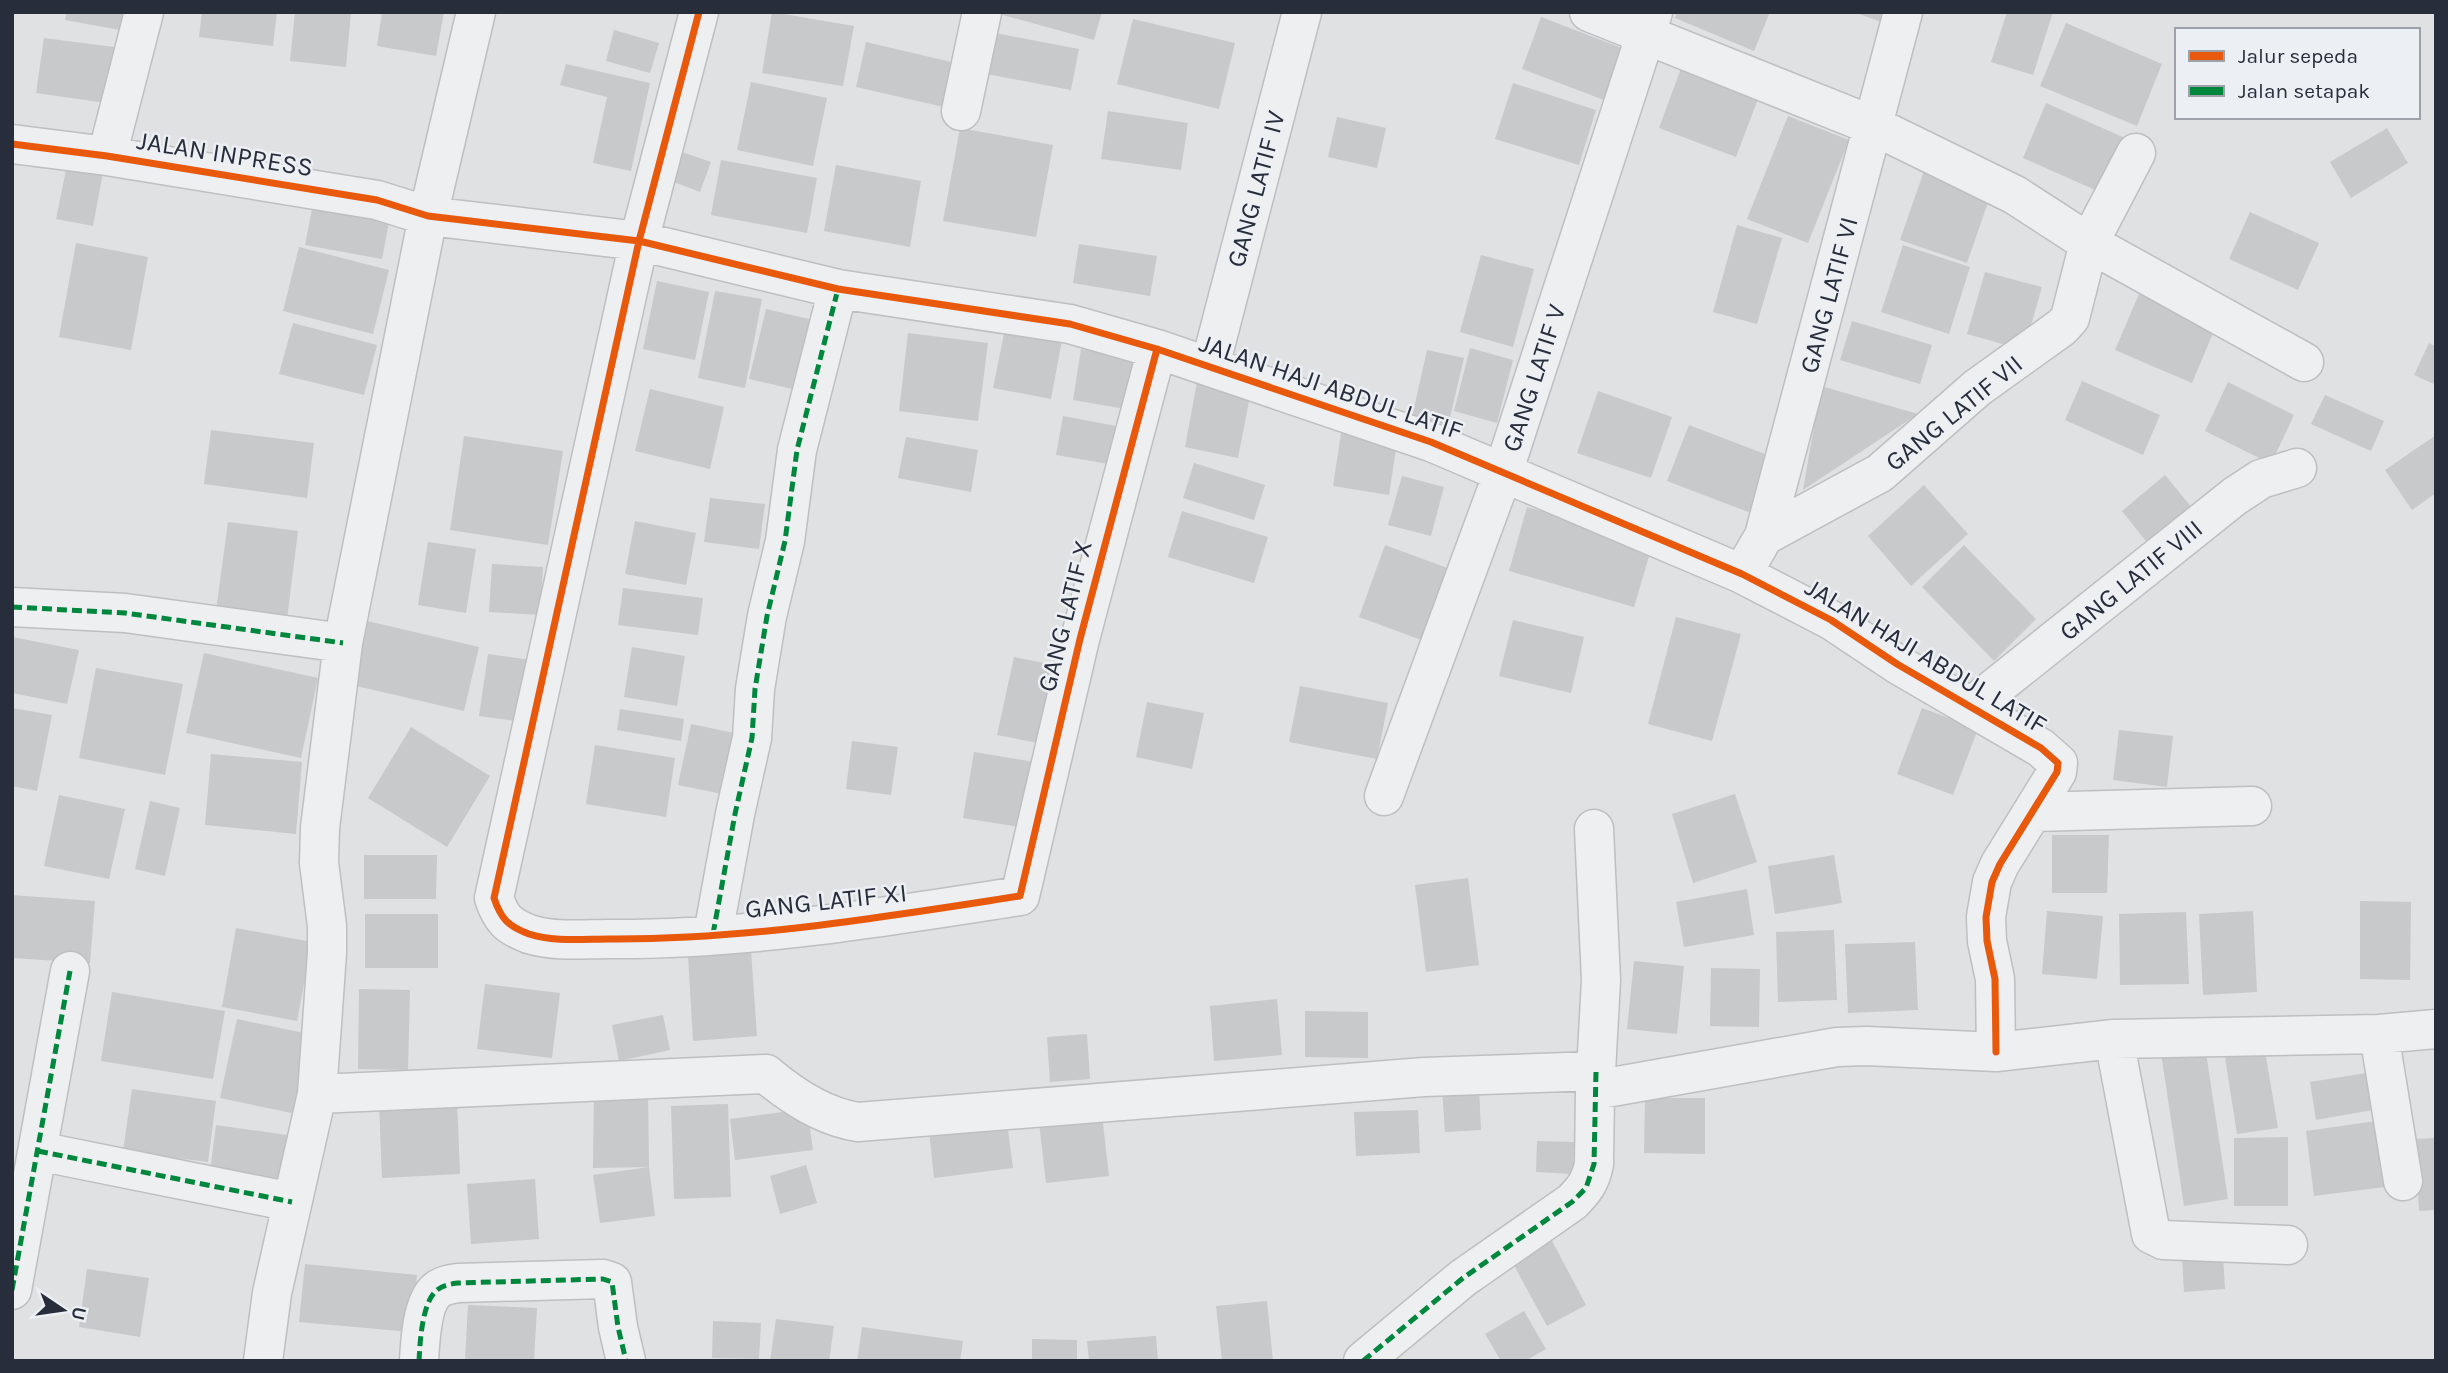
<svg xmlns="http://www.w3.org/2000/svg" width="2448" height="1373" font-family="Karla,sans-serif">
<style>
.building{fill:#c7c9cb}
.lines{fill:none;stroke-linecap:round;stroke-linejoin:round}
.minor-casing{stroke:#bdbfc1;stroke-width:41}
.minor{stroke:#eeeff0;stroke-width:38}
.quiet{stroke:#00873e;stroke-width:5;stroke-dasharray:10 5;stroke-linecap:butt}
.cycleway-casing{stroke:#eceff3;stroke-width:11}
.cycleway{stroke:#e8590c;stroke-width:7}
.labels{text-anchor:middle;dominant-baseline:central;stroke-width:5;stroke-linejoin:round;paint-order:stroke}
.street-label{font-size:26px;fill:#272d3b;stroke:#eceff3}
</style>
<rect width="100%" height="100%" fill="#dfe1e3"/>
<path class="building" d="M 67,12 L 135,12 L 131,32 L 65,20 Z
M 202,12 L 277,12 L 273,46 L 199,37 Z
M 295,12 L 351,12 L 346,67 L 290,61 Z
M 382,12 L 444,12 L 436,56 L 377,46 Z
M 772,12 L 854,26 L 843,86 L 762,73 Z
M 992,12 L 1102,12 L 1094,40 Z
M 1677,12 L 1770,12 L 1754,51 L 1675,18 Z
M 1854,12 L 1885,12 L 1881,22 Z
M 2007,12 L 2053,12 L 2033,75 L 1991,62 Z
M 1541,17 L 1632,52 L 1612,103 L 1522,69 Z
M 1133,19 L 1235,43 L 1219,109 L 1117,84 Z
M 2066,23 L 2162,64 L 2137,126 L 2040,86 Z
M 614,30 L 659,43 L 650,73 L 606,61 Z
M 995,33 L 1079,49 L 1071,90 L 987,74 Z
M 44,38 L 114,47 L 106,103 L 36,93 Z
M 866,42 L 968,66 L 957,110 L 856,87 Z
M 1683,63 L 1761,91 L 1736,157 L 1659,128 Z
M 566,64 L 650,83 L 631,171 L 593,163 L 607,97 L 560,85 Z
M 751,82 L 827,98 L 813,166 L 737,150 Z
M 1513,83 L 1596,110 L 1579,165 L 1495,139 Z
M 2046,103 L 2134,142 L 2111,197 L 2023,158 Z
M 1108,111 L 1188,123 L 1181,170 L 1101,159 Z
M 1788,116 L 1849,140 L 1808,243 L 1747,219 Z
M 1337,117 L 1386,128 L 1377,168 L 1328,157 Z
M 960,128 L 1053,145 L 1036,237 L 943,221 Z
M 2387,128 L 2408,163 L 2351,198 L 2330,162 Z
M 676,150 L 711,162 L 700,192 L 666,179 Z
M 721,160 L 817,178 L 807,233 L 711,215 Z
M 67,165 L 103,173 L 93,226 L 56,219 Z
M 836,165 L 921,181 L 910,247 L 824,231 Z
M 1926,165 L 1993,188 L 1967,263 L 1900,240 Z
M 314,199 L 391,212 L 382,259 L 305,245 Z
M 2250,212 L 2319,243 L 2298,290 L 2229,259 Z
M 1737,225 L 1782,238 L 1757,324 L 1713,312 Z
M 76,243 L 148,257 L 131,350 L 59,337 Z
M 1079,244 L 1157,256 L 1150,296 L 1073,283 Z
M 1903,245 L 1970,267 L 1949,334 L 1881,312 Z
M 299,247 L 389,270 L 373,334 L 283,311 Z
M 1481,255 L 1534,269 L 1513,347 L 1460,332 Z
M 1985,272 L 2042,287 L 2024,350 L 1967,334 Z
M 657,281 L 709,292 L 695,360 L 643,349 Z
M 2142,287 L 2219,319 L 2192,383 L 2115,350 Z
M 715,291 L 762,299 L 745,388 L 698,378 Z
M 766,309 L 813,320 L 797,390 L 749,379 Z
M 1852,321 L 1932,345 L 1920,384 L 1840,360 Z
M 293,323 L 377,345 L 364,395 L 279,374 Z
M 1005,329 L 1062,340 L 1051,399 L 993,388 Z
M 908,333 L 988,343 L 978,421 L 899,411 Z
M 2429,343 L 2436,347 L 2436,385 L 2414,375 Z
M 1470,348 L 1513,360 L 1497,423 L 1454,411 Z
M 1081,349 L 1140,359 L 1131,410 L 1073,400 Z
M 1427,350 L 1464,358 L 1448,426 L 1412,417 Z
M 2082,381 L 2160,415 L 2143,455 L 2065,420 Z
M 1197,382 L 1251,391 L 1238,458 L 1185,447 Z
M 2228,382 L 2294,415 L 2271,464 L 2205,431 Z
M 1821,386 L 1918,414 L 1803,490 Z
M 650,389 L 724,407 L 710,469 L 635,451 Z
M 1598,391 L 1672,417 L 1651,478 L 1577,453 Z
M 2325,395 L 2384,421 L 2371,451 L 2311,424 Z
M 1063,416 L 1127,428 L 1120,466 L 1056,455 Z
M 1689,425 L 1778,459 L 1756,515 L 1667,481 Z
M 1342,427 L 1398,436 L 1389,495 L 1333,486 Z
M 211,430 L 314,443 L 307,498 L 204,484 Z
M 2436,435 L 2436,493 L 2412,510 L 2385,470 Z
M 464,436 L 563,451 L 548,545 L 450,530 Z
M 906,437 L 978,450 L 971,492 L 898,478 Z
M 1194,463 L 1265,485 L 1254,520 L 1183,498 Z
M 2165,475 L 2193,509 L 2149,545 L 2122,511 Z
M 1402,476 L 1444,487 L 1431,536 L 1388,525 Z
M 1924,485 L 1968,534 L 1911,586 L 1868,536 Z
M 710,498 L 765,504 L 759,549 L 704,542 Z
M 1527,507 L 1653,543 L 1634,607 L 1509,571 Z
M 1182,511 L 1268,537 L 1254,583 L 1168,557 Z
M 635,521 L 696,533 L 686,585 L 625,574 Z
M 228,522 L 298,531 L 287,619 L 216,610 Z
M 428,542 L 476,549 L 466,613 L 418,605 Z
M 1385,545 L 1461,573 L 1435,645 L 1359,617 Z
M 1964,545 L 2036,619 L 1994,661 L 1922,587 Z
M 492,564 L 543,567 L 540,615 L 489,612 Z
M 623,588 L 703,598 L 698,635 L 618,625 Z
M 1676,617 L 1741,634 L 1712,741 L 1648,724 Z
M 363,620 L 479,647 L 464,711 L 348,684 Z
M 1513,620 L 1584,637 L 1571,693 L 1499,676 Z
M 12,637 L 79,650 L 67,704 L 12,693 Z
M 632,647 L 685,656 L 677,706 L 624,697 Z
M 204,653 L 318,678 L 301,758 L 186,733 Z
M 488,654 L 531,660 L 523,722 L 479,716 Z
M 1014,657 L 1065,667 L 1048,745 L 997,735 Z
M 96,668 L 183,684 L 165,775 L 79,758 Z
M 1300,686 L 1388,703 L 1377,759 L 1289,742 Z
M 1147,702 L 1204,713 L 1192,769 L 1136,757 Z
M 12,708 L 52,715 L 37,791 L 12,786 Z
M 1922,708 L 1978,729 L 1953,795 L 1897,774 Z
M 620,709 L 684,719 L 681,741 L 617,730 Z
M 691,724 L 744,735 L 732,796 L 678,785 Z
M 411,727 L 490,776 L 447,847 L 368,798 Z
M 2119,730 L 2173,736 L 2167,787 L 2113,780 Z
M 852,741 L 898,747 L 891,795 L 846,789 Z
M 595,745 L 675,758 L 666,817 L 586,804 Z
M 974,752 L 1035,762 L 1025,828 L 963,818 Z
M 211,754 L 302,762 L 296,834 L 205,825 Z
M 1735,794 L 1757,862 L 1693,883 L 1672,814 Z
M 59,795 L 125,809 L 109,879 L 44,866 Z
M 150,801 L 180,808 L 165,876 L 135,869 Z
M 2052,835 L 2109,835 L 2107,893 L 2052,893 Z
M 364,855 L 437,855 L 436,899 L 364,899 Z
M 1834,855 L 1842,903 L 1775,914 L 1768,866 Z
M 1468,878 L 1479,965 L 1426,972 L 1415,885 Z
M 1747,889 L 1754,935 L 1684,947 L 1676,902 Z
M 12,895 L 95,901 L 90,963 L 12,958 Z
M 2360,901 L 2411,902 L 2410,980 L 2360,979 Z
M 2047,911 L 2103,916 L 2097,979 L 2042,974 Z
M 2253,911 L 2257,992 L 2203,995 L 2199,914 Z
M 2186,912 L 2189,984 L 2120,985 L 2119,914 Z
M 365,914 L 438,914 L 438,968 L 365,968 Z
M 236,928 L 312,942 L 297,1021 L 222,1007 Z
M 1834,930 L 1837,1000 L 1778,1002 L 1776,932 Z
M 1915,942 L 1918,1010 L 1848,1013 L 1845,944 Z
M 751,950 L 757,1036 L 693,1041 L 688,955 Z
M 1634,961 L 1684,966 L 1677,1034 L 1627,1029 Z
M 1711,968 L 1760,969 L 1759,1027 L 1710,1026 Z
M 485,984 L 560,993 L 552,1058 L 477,1049 Z
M 359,989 L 410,990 L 408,1070 L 358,1069 Z
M 112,992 L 225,1011 L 213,1079 L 101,1061 Z
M 1277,999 L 1282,1055 L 1214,1061 L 1210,1006 Z
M 1305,1011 L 1368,1012 L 1368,1058 L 1305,1057 Z
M 663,1015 L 670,1050 L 619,1061 L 612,1025 Z
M 237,1019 L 318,1036 L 301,1115 L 220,1098 Z
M 1087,1034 L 1090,1079 L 1050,1082 L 1047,1037 Z
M 2264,1045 L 2278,1128 L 2237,1134 L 2224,1051 Z
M 2205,1046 L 2228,1199 L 2184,1206 L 2161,1053 Z
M 2379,1071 L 2384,1108 L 2316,1120 L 2310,1082 Z
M 1479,1087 L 1481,1130 L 1445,1132 L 1442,1089 Z
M 132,1089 L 216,1101 L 208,1162 L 123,1151 Z
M 594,1091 L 648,1091 L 649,1167 L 593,1168 Z
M 1645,1098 L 1705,1098 L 1705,1154 L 1644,1153 Z
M 457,1100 L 460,1174 L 382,1178 L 379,1103 Z
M 728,1104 L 731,1197 L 674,1199 L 671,1106 Z
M 807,1109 L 813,1150 L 735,1160 L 730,1119 Z
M 1418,1110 L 1420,1153 L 1356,1156 L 1354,1112 Z
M 1102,1115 L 1109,1176 L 1046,1183 L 1039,1123 Z
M 2383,1120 L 2392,1186 L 2314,1196 L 2306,1131 Z
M 1007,1122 L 1013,1168 L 934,1178 L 929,1131 Z
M 216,1125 L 301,1137 L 295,1183 L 210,1171 Z
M 2288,1137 L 2288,1206 L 2234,1206 L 2234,1138 Z
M 2436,1138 L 2436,1210 L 2419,1211 L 2415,1139 Z
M 1537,1141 L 1574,1142 L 1573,1174 L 1536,1172 Z
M 806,1165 L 817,1203 L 780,1214 L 770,1176 Z
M 649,1167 L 655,1216 L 600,1223 L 593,1175 Z
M 535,1179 L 539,1239 L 471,1244 L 467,1184 Z
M 1551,1239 L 1586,1305 L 1547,1326 L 1511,1260 Z
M 2223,1255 L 2225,1289 L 2184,1292 L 2182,1258 Z
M 305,1264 L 417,1275 L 411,1332 L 299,1322 Z
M 87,1269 L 149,1278 L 140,1337 L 79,1327 Z
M 1267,1301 L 1273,1361 L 1222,1361 L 1216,1306 Z
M 468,1305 L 537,1308 L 534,1361 L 465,1361 Z
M 1524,1311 L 1546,1349 L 1525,1361 L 1501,1361 L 1485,1334 Z
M 776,1319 L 834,1326 L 829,1361 L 770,1361 Z
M 713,1321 L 761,1323 L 759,1359 L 712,1358 Z
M 862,1327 L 963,1341 L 960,1361 L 857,1361 Z
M 1156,1336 L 1158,1361 L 1089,1361 L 1087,1341 Z
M 1032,1339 L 1077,1340 L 1077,1361 L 1032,1361 Z"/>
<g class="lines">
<defs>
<path id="minor" d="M 699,12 L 639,241 L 494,898 C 501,919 508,926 529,934 C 553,942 583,939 609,939 C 747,940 884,917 1020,896 L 1080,639 L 1157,349
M 1589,12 L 1874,126 L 2015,195 L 2089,243 L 2304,362
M 961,111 L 982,12
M 12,144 L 107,156 L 377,200 L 428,216 L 639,241 L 838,289 L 1070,324 L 1157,349 L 1431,442 L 1742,574 L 1831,620 L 1897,664 L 2041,748 L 2058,763 L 2057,772 L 2000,864 L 1992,882 L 1986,917 L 1987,941 L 1995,979 L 1996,1052
M 107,156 L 144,12
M 1210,366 L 1302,12
M 1764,536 L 1880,473 L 1977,388 L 2062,327 L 2070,318 L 2089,243 L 2136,153
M 1742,574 L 1764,536 L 1903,12
M 12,607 L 125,613 L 343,643
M 1972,706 L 2235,496 L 2261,479 L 2297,468
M 1384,796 L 1503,473 L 1653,12
M 2034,812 L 2252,806
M 713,934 L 735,814 L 752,738 L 755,689 L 767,616 L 785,541 L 797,450 L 838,289
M 2379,1034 L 2403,1181
M 2114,1039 L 2151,1234 L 2163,1240 L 2288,1245
M 1595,1090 L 1837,1047 L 1867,1046 L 1996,1052 L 2114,1039 L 2379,1034 L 2436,1029
M 317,1094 L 766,1074 C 792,1096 824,1117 858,1122 L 1424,1077 L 1596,1071
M 38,1151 L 292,1202
M 12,1290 L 70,971
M 263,1361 L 272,1293 L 317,1094 L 327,953 L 327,926 L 319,863 L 320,828 L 343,643 L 428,216 L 476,12
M 419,1361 C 420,1342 422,1302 437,1290 C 443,1285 451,1284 458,1283 L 603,1279 L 612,1282 L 618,1327 L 626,1361
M 1363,1361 L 1463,1278 L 1572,1202 C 1584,1190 1591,1181 1594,1164 L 1595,1090 L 1601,980 L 1594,829"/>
</defs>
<use href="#minor" class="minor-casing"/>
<use href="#minor" class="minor"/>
<path class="quiet" d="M 12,607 L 125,613 L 343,643
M 713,934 L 735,814 L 752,738 L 755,689 L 767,616 L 785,541 L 797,450 L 838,289
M 38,1151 L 292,1202
M 12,1290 L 70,971
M 419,1361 C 420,1342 422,1302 437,1290 C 443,1285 451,1284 458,1283 L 603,1279 L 612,1282 L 618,1327 L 626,1361
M 1363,1361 L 1463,1278 L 1572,1202 L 1586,1188 L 1594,1164 L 1596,1071"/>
<defs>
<path id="cycleway" d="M 699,12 L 639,241 L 494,898 C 501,919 508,926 529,934 C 553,942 583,939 609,939 C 747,940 884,917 1020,896 L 1080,639 L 1157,349
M 12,144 L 107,156 L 377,200 L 428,216 L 639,241 L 838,289 L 1070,324 L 1157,349 L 1431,442 L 1742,574 L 1831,620 L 1897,664 L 2041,748 L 2058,763 L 2057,772 L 2000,864 L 1992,882 L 1986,917 L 1987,941 L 1995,979 L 1996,1052"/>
</defs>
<use href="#cycleway" class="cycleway-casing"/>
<use href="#cycleway" class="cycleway"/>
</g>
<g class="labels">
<g class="street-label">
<text transform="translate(225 154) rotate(9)">JALAN INPRESS</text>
<text transform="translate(1256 189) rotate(-75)">GANG LATIF IV</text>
<text transform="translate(1829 295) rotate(-75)">GANG LATIF VI</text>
<text transform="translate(1534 378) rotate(-72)">GANG LATIF V</text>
<text transform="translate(1331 387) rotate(19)">JALAN HAJI ABDUL LATIF</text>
<text transform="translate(1954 413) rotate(-39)">GANG LATIF VII</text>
<text transform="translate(2131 580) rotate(-39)">GANG LATIF VIII</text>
<text transform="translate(1065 616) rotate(-76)">GANG LATIF X</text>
<text transform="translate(1926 656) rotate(31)">JALAN HAJI ABDUL LATIF</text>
<text transform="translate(826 901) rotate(-6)">GANG LATIF XI</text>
</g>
</g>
<rect width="2448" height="1373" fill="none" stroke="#272d3b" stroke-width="28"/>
<rect x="2175" y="28" width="245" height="91" fill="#eceff3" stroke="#9da1a9" stroke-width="2"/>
<rect x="2189" y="51" width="35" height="10" fill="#e8590c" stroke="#9da1a9" stroke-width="2"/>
<text x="2238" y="63" font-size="21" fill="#272d3b">Jalur sepeda</text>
<rect x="2189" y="86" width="35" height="10" fill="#00873e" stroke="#9da1a9" stroke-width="2"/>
<text x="2238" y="98" font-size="21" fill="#272d3b">Jalan setapak</text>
<g transform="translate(63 1310) rotate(103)" stroke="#eceff3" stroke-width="5" paint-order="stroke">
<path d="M0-5L12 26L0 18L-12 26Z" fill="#272d3b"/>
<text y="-10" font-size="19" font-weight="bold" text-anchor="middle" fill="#272d3b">U</text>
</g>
</svg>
